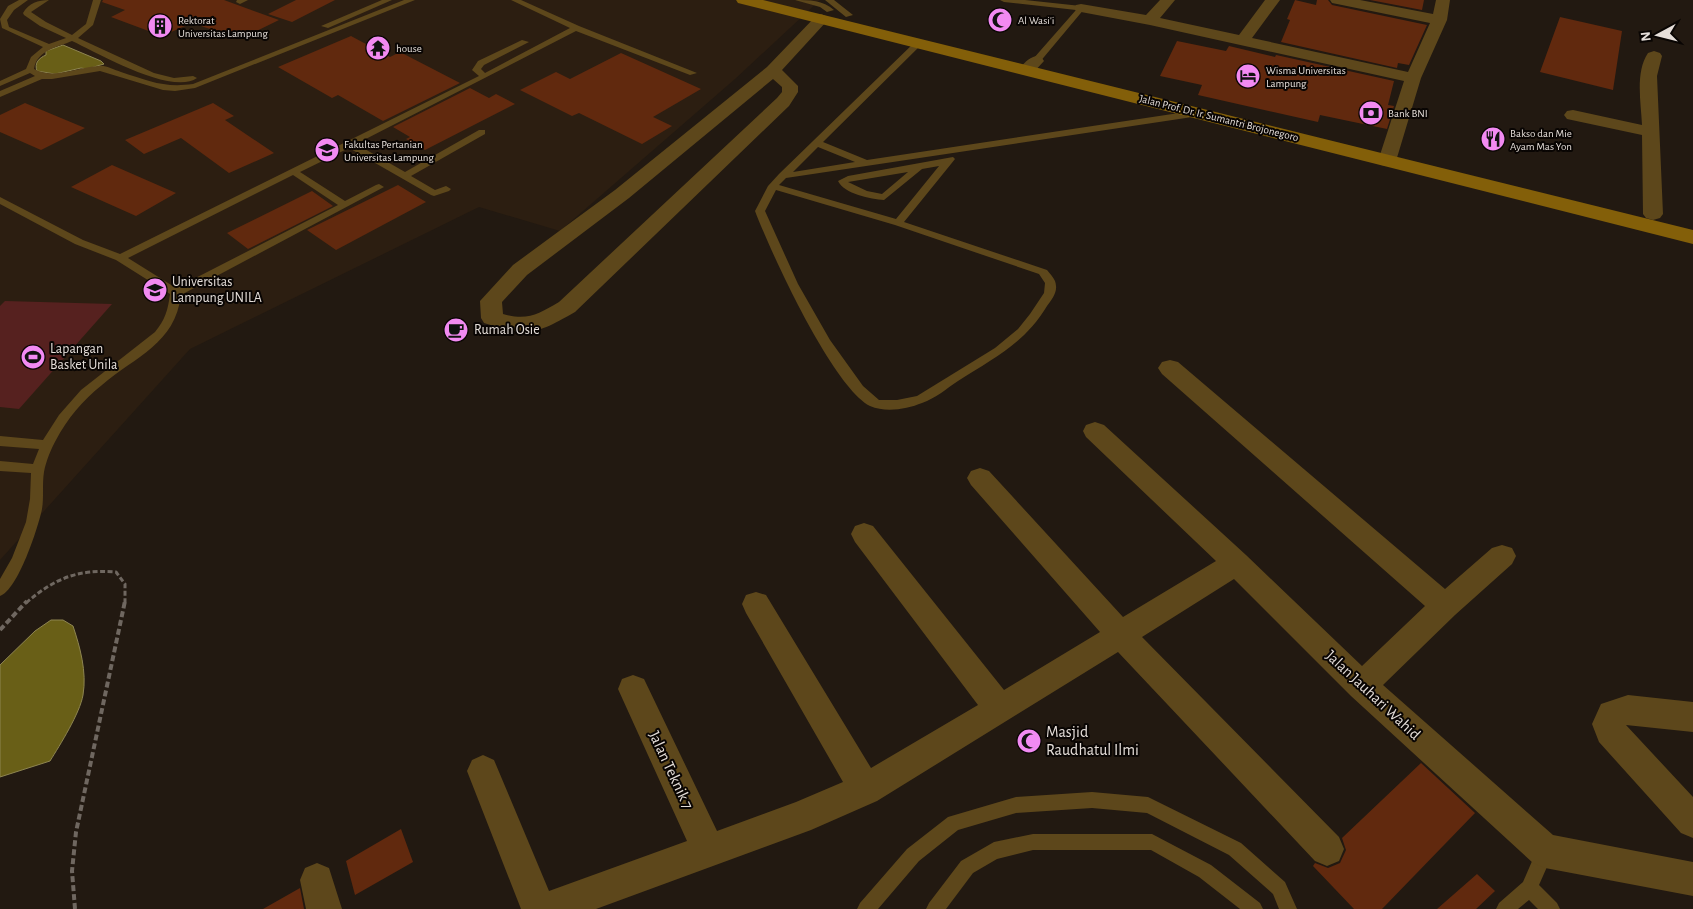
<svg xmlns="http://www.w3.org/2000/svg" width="1693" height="909" font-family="'Alegreya Sans',sans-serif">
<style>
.built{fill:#2c1e11}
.green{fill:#56211f}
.water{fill:#695f17;stroke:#8e8551}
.building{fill:#61290e}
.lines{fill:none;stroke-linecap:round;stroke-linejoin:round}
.path-far1{stroke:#6f6760;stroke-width:3;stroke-dasharray:5 2.5;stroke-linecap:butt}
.path{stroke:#6f6760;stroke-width:4;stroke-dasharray:6 3;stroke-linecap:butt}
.lane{fill:#5d471b;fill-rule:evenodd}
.street{fill:#5d471b;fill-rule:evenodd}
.secondary{fill:#835f09;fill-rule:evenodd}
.labels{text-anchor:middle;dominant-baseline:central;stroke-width:4;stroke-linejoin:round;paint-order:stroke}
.far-poi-label{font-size:11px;fill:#e5ded9;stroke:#090503;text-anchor:start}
.far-street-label{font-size:11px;fill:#e5ded9;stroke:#090503}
.poi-label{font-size:14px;fill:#e5ded9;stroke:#090503;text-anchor:start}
.near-street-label{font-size:16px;fill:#e5ded9;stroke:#090503}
.near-poi-label{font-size:16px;fill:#e5ded9;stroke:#090503;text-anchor:start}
</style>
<rect width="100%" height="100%" fill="#221911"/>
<path class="built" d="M 0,0 L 820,0 L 735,79 L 560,231 L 479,207 L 190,349 L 0,560 Z"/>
<path class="green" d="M 5,301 L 112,304 L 19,409 L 0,407 L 0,306 Z"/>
<path class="water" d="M 63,45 L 101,61 L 104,64 L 87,69 L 81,68 L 55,74 L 37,71 C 34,63 39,58 46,55 L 46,51 Z
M 51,620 L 63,620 L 73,626 C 80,647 87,672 83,695 C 80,713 60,745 50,761 L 0,777 L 0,665 L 35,631 Z"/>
<path class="building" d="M 103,0 L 224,0 L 279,20 L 240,39 L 192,23 L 162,36 L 111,17 L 125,10 L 102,2 Z
M 296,0 L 335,0 L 292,22 L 268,14 Z
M 1295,0 L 1316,5 L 1317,0 L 1328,0 L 1332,5 L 1427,25 L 1409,65 L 1398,63 L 1397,68 L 1281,42 L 1290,20 L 1287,19 Z
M 1370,0 L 1424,0 L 1422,10 Z
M 1560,17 L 1622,31 L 1613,90 L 1540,72 Z
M 351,36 L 390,57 L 400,52 L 460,83 L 383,121 L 338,95 L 332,98 L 278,67 Z
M 1177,41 L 1226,51 L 1229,46 L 1275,57 L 1276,55 L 1394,81 L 1388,105 L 1394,106 L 1387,129 L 1320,115 L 1318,122 L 1198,95 L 1202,85 L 1160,76 Z
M 621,53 L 701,89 L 653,117 L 672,126 L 642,144 L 579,113 L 572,116 L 520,90 L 556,72 L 570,79 Z
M 470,88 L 489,98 L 496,94 L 515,104 L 425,150 L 406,139 L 410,137 L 393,127 Z
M 25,103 L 85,128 L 41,150 L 0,132 L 0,115 Z
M 213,103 L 234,116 L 225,120 L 274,153 L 229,173 L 181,138 L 144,154 L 125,140 Z
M 112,165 L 176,193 L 136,216 L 71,187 Z
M 398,185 L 426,202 L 336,250 L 307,230 Z
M 312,191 L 333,206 L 248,249 L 227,233 Z
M 1421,763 L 1475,813 L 1382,909 L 1354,909 L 1313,866 L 1315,863 L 1328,868 L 1340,863 L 1346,850 L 1342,838 Z
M 401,829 L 413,862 L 355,895 L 346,861 Z
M 1477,874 L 1495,891 L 1476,909 L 1437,909 Z
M 300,888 L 304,909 L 263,909 Z"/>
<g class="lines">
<path class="path-far1" d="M 26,603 C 55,578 78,569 116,572 L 125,584 L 125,603"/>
<path class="path" d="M 0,630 L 27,601
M 75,909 L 72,871 L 76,832 L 125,601"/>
<path class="lane" d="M 19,0 L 28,0 L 14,10 L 7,20 L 9,27 L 49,44 L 66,38 L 40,26 L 24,15 L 23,13 C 29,3 38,0 49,0 L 31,12 L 46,22 L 72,35 L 86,24 L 93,0 L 101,0 L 93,25 L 78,38 L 154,73 L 174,78 L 193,76 L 197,78 C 172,96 98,53 72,41 C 58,47 37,50 34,69 C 55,80 76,67 99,66 C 106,65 114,70 121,72 C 149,81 164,88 193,84 L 404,0 L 415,0 L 195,88 L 175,91 L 163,90 L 100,71 L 52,79 L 42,79 L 0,97 L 0,91 L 35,76 L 30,73 L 0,86 L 0,81 L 26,69 L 31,57 L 43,47 L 2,28 L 0,19 L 8,6 Z
M 237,0 L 248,0 L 240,4 L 236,2 Z
M 382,0 L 392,0 L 328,28 L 321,26 Z
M 511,0 L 521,0 L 579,26 L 697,73 L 690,75 L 576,31 L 356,144 L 405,172 L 479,130 L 485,130 L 485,134 L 411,176 L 435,190 L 446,186 L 451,189 L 449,191 L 434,196 L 431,195 L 349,148 L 300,172 L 345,201 L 376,185 L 379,184 L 384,187 L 181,295 C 175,344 136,356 102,385 C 83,400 67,419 56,440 C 51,449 46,461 44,472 C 42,484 44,497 42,509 C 38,528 18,590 0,596 L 0,579 L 12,558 L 26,522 L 30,499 L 31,473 L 0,471 L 0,461 L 33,464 L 39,449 L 0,446 L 0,436 L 43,440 L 59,415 L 81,390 L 155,332 C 165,320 168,310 170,294 L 116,260 L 75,244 L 0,204 L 0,197 L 83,240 L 120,254 L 479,76 L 472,70 L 478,61 L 522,40 L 529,42 L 484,65 L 481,69 L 485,73 L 570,28 ZM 293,175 L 338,205 L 176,288 L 128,258 Z
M 795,0 C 809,0 823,0 834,10 L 827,12 L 820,7 Z
M 825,0 L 834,0 L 853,15 L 846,17 Z
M 1000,0 L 1025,0 L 1081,6 L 1085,8 L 1039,63 L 1033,63 L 1033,59 L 1076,10 L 1004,2 Z
M 916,41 L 923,43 L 823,142 L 867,160 L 1199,110 L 1203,113 L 1199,116 L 786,178 L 779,185 L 896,219 L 939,166 L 922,169 L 884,200 C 871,199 844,194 838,181 L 848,176 L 953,157 L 955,159 L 951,164 L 904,222 L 1047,270 C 1050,274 1056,279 1056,286 C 1057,293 1051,301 1047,306 C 1024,344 994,358 958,381 C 946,389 936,398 922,403 C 907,409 886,413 870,406 C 832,386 771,253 755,211 L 768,186 L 779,174 ZM 818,147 L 855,162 L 793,172 ZM 908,172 L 882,194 L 867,191 L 848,182 ZM 776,190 L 895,225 L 1039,274 L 1045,283 L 1044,293 L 1030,314 L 1018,329 L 995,348 L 917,396 L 897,400 L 879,400 L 863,386 L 830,340 L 798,284 L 765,211 Z
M 1092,792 L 1148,797 L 1241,843 L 1285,882 L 1297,909 L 1279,909 L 1273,894 L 1229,855 L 1147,813 L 1092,808 L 1016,813 L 958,830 L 919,861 L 878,909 L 857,909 L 860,903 L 907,849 L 948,817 L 1016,797 Z
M 1033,834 L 1152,834 L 1211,865 L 1260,903 L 1263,909 L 1240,909 L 1199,877 L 1151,850 L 1033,850 L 997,859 L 973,873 L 946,909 L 926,909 L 929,903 L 961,861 L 994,842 Z
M 1545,842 L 1551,845 L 1554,851 L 1539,885 L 1557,903 L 1560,909 L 1538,909 L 1529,900 L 1518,909 L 1496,909 L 1499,903 L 1523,882 L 1539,845 Z"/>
<path class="street" d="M 1160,0 L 1175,0 L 1160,18 L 1239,35 L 1265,0 L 1280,0 L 1252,38 L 1408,72 L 1430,23 L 1337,4 L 1332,3 L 1330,0 L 1360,0 L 1433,14 L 1436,0 L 1450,0 L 1447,20 L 1421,78 L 1396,161 L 1393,165 L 1387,166 L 1381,165 L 1378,161 L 1404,81 L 1150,25 L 1081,12 L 1076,11 L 1074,8 L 1076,5 L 1081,4 L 1146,15 Z
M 821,14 L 826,16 L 829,19 L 826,22 L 782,70 L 798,86 L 798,92 L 789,106 L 575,312 C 535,335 528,337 484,323 L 481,318 L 480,301 L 513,265 L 615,190 L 767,67 L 816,16 ZM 773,79 L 782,87 L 782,92 L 777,98 L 559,302 C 538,314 528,321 503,314 L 502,302 L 527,275 L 629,198 Z
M 1654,51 L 1660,53 L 1662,56 L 1657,76 L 1663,214 L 1660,218 L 1653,220 L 1646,218 L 1643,214 L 1642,135 L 1567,119 L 1564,115 L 1567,111 L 1573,110 L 1642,125 C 1641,103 1635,72 1648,53 Z
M 1036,56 L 1042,58 L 1044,61 L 1033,73 L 1021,73 L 1019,70 C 1023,64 1028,58 1036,56 Z
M 1170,360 L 1178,362 L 1445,589 L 1492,548 L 1502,545 L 1512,548 L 1516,556 L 1512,564 L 1455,615 L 1383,685 L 1553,835 L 1693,862 L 1693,896 L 1545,868 L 1533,863 L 1351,696 L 1234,579 L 1142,637 L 1339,837 L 1344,849 L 1339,861 L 1327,866 L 1315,861 L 1118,652 L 877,801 L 811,830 L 596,909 L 521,909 L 467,771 L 472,760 L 483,755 L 494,760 L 549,891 L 687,841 L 618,689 L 622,679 L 633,675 L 644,679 L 717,831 L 796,802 L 843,782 L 746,613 L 742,604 L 746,595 L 756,592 L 766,595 L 871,768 L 978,705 L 855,542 L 851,534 L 855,526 L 864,523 L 873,526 L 1004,690 L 1100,632 L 971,485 L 967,478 L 971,471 L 980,468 L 989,471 L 1123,617 L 1216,561 L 1086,437 L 1083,431 L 1086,425 L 1095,422 L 1104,425 L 1246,555 L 1362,666 L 1425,606 L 1162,374 L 1158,368 L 1162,362 Z
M 1628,695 L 1693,702 L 1693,732 L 1626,725 L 1693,797 L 1693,838 L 1681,833 L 1599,742 L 1592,724 L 1601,704 Z
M 317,863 L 329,868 L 342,909 L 306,909 L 300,880 L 305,868 Z"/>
<path class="secondary" d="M 736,0 L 763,0 L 1693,230 L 1693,244 L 738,3 Z"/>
</g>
<defs>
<symbol id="mosque-disc" viewBox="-11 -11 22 22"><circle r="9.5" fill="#f28af2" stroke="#090503"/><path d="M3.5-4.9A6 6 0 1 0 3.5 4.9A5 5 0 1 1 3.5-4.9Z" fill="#111"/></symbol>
<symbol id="building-disc" viewBox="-11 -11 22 22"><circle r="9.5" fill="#f28af2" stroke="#090503"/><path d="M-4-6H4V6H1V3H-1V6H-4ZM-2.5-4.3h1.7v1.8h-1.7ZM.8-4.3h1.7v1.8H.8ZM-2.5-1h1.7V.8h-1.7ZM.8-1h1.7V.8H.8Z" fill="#111"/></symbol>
<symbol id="temple-disc" viewBox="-11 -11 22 22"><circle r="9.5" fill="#f28af2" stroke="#090503"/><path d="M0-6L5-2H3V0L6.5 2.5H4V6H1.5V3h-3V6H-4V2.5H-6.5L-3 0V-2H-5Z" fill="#111"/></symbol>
<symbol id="hotel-disc" viewBox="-11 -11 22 22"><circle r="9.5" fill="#f28af2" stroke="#090503"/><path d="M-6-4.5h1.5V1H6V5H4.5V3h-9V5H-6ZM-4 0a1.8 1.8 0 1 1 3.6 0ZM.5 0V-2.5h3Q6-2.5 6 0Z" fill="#111"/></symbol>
<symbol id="bank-disc" viewBox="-11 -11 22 22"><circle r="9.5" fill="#f28af2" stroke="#090503"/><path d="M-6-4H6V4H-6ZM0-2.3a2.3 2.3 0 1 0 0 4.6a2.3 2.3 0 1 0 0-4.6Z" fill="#111"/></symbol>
<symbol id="restaurant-disc" viewBox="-11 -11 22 22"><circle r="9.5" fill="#f28af2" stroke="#090503"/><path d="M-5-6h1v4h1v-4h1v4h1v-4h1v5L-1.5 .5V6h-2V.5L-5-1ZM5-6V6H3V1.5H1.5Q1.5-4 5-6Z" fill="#111"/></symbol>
<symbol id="university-disc" viewBox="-11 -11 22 22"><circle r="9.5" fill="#f28af2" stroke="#090503"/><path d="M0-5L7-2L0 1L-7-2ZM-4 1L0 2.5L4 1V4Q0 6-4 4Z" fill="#111"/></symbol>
<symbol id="cafe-disc" viewBox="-11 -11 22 22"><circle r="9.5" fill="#f28af2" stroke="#090503"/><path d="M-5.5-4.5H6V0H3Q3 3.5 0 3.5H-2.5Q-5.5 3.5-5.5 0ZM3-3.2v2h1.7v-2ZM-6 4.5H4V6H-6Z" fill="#111"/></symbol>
<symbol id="stadium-disc" viewBox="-11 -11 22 22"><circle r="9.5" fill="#f28af2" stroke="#090503"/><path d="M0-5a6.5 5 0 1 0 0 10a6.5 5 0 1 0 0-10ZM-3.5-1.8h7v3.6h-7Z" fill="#111"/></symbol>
</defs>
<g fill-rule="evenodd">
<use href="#mosque-disc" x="986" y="6" width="28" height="28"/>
<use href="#building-disc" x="146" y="12" width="28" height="28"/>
<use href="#temple-disc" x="364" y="34" width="28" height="28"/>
<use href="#hotel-disc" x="1234" y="62" width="28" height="28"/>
<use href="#bank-disc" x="1357" y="99" width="28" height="28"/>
<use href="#restaurant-disc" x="1479" y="125" width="28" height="28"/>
<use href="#university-disc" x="313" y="136" width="28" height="28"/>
<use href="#university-disc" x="141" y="276" width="28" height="28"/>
<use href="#cafe-disc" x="442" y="316" width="28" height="28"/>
<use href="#stadium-disc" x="19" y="343" width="28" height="28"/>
<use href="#mosque-disc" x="1015" y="727" width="28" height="28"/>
</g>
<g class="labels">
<g class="far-poi-label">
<text x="178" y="20">Rektorat<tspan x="178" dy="13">Universitas Lampung</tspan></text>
<text x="1018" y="20">Al Wasi'i</text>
<text x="396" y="48">house</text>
<text x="1266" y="70">Wisma Universitas<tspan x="1266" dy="13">Lampung</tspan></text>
<text x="1388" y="113">Bank BNI</text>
<text x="1510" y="133">Bakso dan Mie<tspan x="1510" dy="13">Ayam Mas Yon</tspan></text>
<text x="344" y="144">Fakultas Pertanian<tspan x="344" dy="13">Universitas Lampung</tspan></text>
</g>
<g class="far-street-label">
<text transform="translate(1219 118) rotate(14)">Jalan Prof. Dr. Ir. Sumantri Brojonegoro</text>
</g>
<g class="poi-label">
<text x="172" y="282">Universitas<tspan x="172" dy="16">Lampung UNILA</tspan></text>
<text x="474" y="330">Rumah Osie</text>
<text x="50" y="349">Lapangan<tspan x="50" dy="16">Basket Unila</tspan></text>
</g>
<g class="near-street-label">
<text transform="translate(1373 695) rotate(43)">Jalan Jauhari Wahid</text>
<text transform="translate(671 770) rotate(65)">Jalan Teknik 7</text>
</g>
<g class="near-poi-label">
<text x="1046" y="732">Masjid<tspan x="1046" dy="18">Raudhatul Ilmi</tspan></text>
</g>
</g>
<g transform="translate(1658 35) rotate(263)" stroke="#090503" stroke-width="4" paint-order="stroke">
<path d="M0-4L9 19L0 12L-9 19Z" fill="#e5ded9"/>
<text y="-8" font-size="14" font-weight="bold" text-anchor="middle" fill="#e5ded9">N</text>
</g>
</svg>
